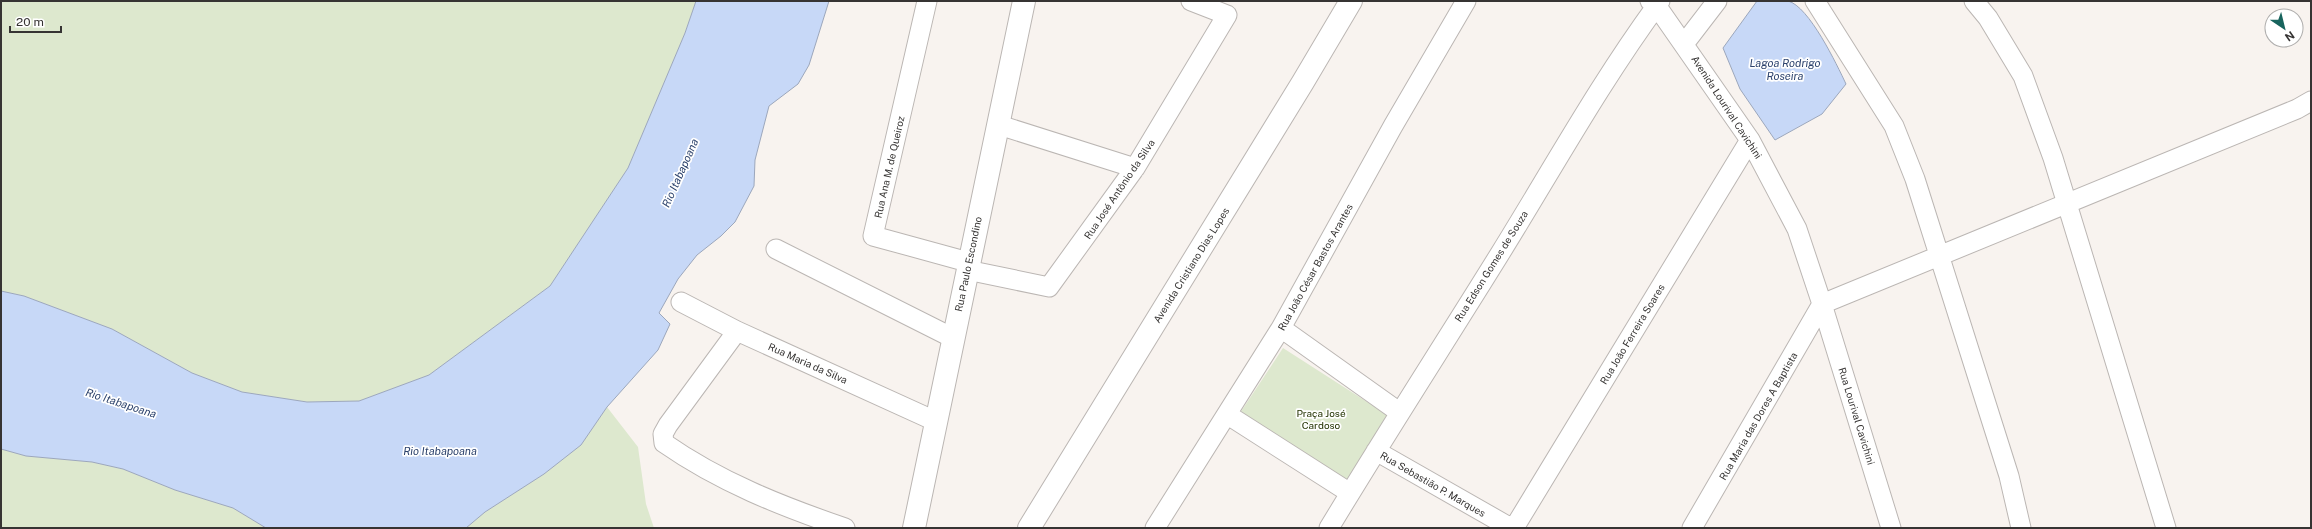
<svg xmlns="http://www.w3.org/2000/svg" width="2312" height="529" font-family="'Public Sans',sans-serif">
<style>
.green{fill:#dde8ce}
.water{fill:#c7d8f7;stroke:#9ca7bc}
.lines{fill:none;stroke-linecap:round;stroke-linejoin:round}
.minor-casing{stroke:#bbb6b3;stroke-width:21}
.secondary-casing{stroke:#bbb6b3;stroke-width:24}
.primary-casing{stroke:#bbb6b3;stroke-width:24}
.minor{stroke:#fff;stroke-width:19}
.secondary{stroke:#fff;stroke-width:22}
.primary{stroke:#fff;stroke-width:22}
.labels{text-anchor:middle;dominant-baseline:central;stroke-width:3.5;stroke-linejoin:round;paint-order:stroke}
.street-label{font-size:10px;fill:#363433;stroke:#fff}
.park-label{font-size:10px;fill:#223200;stroke:#fff}
.water-label{font-size:11px;font-style:italic;fill:#2c426c;stroke:#fff}
</style>
<rect width="100%" height="100%" fill="#f8f3ef"/>
<path class="green" d="M 1,1 L 696,1 L 685,33 L 628,168 L 550,286 L 429,375 L 359,401 L 307,402 L 242,392 L 192,373 L 112,329 L 24,296 L 1,291 Z
M 1283,348 L 1389,416 L 1346,482 L 1240,413 Z
M 607,407 L 638,447 L 646,504 L 654,528 L 466,528 L 485,512 L 544,474 L 581,445 Z
M 1,449 L 26,456 L 92,462 L 123,469 L 175,490 L 233,508 L 266,528 L 1,527 Z"/>
<path class="water" d="M 696,1 L 829,1 L 809,65 L 798,84 L 769,106 L 755,160 L 754,186 L 735,222 L 721,236 L 697,255 L 678,279 L 659,313 L 670,324 L 658,350 L 607,407 L 581,445 L 544,474 L 485,512 L 466,528 L 266,528 L 233,508 L 175,490 L 123,469 L 92,462 L 26,456 L 1,449 L 1,291 L 24,296 L 112,329 L 192,373 L 242,392 L 307,402 L 359,401 L 429,375 L 550,286 L 628,168 L 685,33 Z
M 1757,1 C 1766,1 1779,0 1788,1 C 1809,6 1837,65 1846,84 L 1822,114 L 1775,140 L 1740,89 L 1723,48 Z"/>
<g class="lines">
<defs>
<path id="minor" d="M 927,1 L 873,236 L 968,262
M 1650,1 L 1656,5 L 1750,140 L 1797,229 L 1822,304 L 1891,528
M 1815,1 L 1894,126 L 1915,179 L 2009,476 L 2021,528
M 1974,1 L 1988,18 L 2023,76 L 2053,158 L 2166,528
M 1684,44 L 1717,1
M 999,125 L 1135,168
M 776,249 L 953,338
M 967,270 L 1049,287 L 1135,168 L 1227,15 L 1191,1
M 681,302 L 737,331 L 935,421
M 1822,304 L 2297,109 L 2311,101
M 1281,328 L 1399,412
M 737,331 L 668,425 L 663,434 L 664,443 C 720,482 781,506 845,528
M 1228,415 L 1350,493
M 1376,451 L 1511,528
M 1155,528 L 1281,328 L 1393,126 L 1466,1
M 1329,528 C 1385,435 1444,344 1501,252 C 1553,168 1601,81 1660,1
M 1514,528 L 1750,140
M 1692,528 L 1822,304"/>
<path id="secondary" d="M 914,528 L 1024,1"/>
<path id="primary" d="M 1029,528 L 1303,82 L 1351,1"/>
</defs>
<use href="#minor" class="minor-casing"/>
<use href="#secondary" class="secondary-casing"/>
<use href="#primary" class="primary-casing"/>
<use href="#minor" class="minor"/>
<use href="#secondary" class="secondary"/>
<use href="#primary" class="primary"/>
</g>
<g class="labels">
<g class="street-label">
<text transform="translate(1727 107) rotate(57)">Avenida Lourival Cavichini</text>
<text transform="translate(889 167) rotate(-77)">Rua Ana M. de Queiroz</text>
<text transform="translate(1119 189) rotate(-56)">Rua José Antônio da Silva</text>
<text transform="translate(968 264) rotate(-78)">Rua Paulo Escondino</text>
<text transform="translate(1191 265) rotate(-58)">Avenida Cristiano Dias Lopes</text>
<text transform="translate(1491 266) rotate(-58)">Rua Edson Gomes de Souza</text>
<text transform="translate(1315 267) rotate(-61)">Rua João César Bastos Arantes</text>
<text transform="translate(1632 334) rotate(-59)">Rua João Ferreira Soares</text>
<text transform="translate(808 363) rotate(24)">Rua Maria da Silva</text>
<text transform="translate(1758 416) rotate(-60)">Rua Maria das Dores A Baptista</text>
<text transform="translate(1857 416) rotate(73)">Rua Lourival Cavichini</text>
<text transform="translate(1433 484) rotate(30)">Rua Sebastião P. Marques</text>
</g>
<g class="park-label">
<text x="1321" y="413">Praça José<tspan x="1321" dy="12">Cardoso</tspan></text>
</g>
<g class="water-label">
<text x="1785" y="63">Lagoa Rodrigo<tspan x="1785" dy="13">Roseira</tspan></text>
<text transform="translate(680 173) rotate(-66)">Rio Itabapoana</text>
<text transform="translate(121 403) rotate(18)">Rio Itabapoana</text>
<text x="440" y="451">Rio Itabapoana</text>
</g>
</g>
<rect width="2312" height="529" fill="none" stroke="#363433" stroke-width="4"/>
<g transform="translate(2284 28) rotate(145)"><circle r="19" fill="#ffffff" stroke="#afaead"/>
<path d="M0-3L7 15L0 10L-7 15Z" fill="#18645d"/>
<text y="-6" font-size="11" font-weight="bold" text-anchor="middle" fill="#363433">N</text>
</g>
<path d="M10 26v6h51v-6" fill="none" stroke="#363433" stroke-width="2"/>
<text x="16" y="26" font-size="12" fill="#363433" stroke="#ffffff" stroke-width="3" paint-order="stroke">20 m</text>
</svg>
